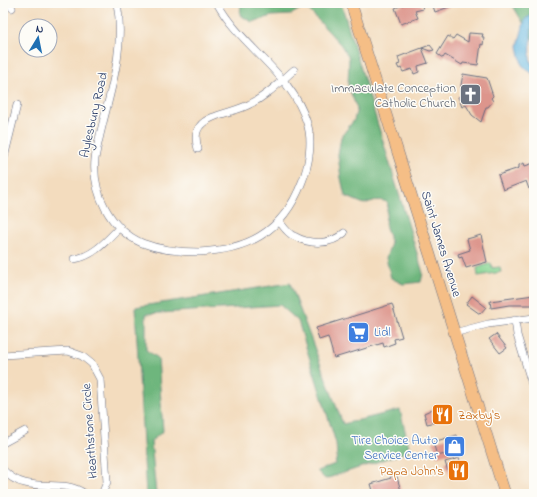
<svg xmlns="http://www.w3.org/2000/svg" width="537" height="497" font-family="'Indie Flower',sans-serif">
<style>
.green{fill:#88d593;stroke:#528278}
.forest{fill:#6eb67d;stroke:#44726e}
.water{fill:#66b8e1;stroke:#4074a0}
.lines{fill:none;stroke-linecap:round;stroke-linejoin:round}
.stream{stroke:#66b8e1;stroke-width:1.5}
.building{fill:#dd958c}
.minor-casing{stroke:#676c80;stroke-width:8}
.primary-casing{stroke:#676c80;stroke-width:12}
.minor{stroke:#fff;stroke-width:7}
.primary{stroke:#f5be86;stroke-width:11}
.labels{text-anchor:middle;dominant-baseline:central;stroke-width:3;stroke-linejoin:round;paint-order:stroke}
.worship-label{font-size:13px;fill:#5b616d;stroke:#fdfcf7;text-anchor:end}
.street-label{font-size:13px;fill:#1b2f5e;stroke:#fdfcf7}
.shop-label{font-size:13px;fill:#366cbe;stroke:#fdfcf7;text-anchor:start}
.food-label{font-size:13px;fill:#c56008;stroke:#fdfcf7;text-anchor:start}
</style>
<rect width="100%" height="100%" fill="#fdfcf7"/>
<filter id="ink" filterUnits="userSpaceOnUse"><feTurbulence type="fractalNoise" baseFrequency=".025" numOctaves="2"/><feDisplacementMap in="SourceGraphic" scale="8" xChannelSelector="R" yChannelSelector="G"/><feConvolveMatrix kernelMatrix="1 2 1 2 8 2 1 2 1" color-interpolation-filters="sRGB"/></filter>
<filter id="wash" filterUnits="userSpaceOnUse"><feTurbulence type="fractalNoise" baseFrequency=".012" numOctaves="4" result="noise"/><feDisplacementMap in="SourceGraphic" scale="16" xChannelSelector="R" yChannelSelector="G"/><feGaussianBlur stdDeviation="0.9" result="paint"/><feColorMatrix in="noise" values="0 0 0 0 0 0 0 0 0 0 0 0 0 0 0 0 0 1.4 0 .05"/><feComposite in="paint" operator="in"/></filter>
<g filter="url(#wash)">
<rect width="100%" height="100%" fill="#f3dcbe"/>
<path class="green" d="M 491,263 L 492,268 L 500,267 L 501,272 L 478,276 L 477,268 Z"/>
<path class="forest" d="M 243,3 L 341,3 L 423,273 L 421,282 L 403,284 L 391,278 L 386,258 L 391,243 L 385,224 L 388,203 C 381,198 372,201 364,204 L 345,196 L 341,178 L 338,155 L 341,137 L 354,120 L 357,109 L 348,85 L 349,58 L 341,45 L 307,8 L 302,8 L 290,15 L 272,16 L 252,22 L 240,15 L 241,4 Z
M 509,3 L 534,3 L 534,41 L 513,6 Z
M 290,283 L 343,424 L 400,410 L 410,451 L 325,479 L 317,471 L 335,464 L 337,456 L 336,443 L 298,321 L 280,305 L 146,314 L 146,350 L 158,358 L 163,431 L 151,441 L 156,494 L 146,494 L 135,307 Z"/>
<path class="water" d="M 532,15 L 530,58 L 531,63 L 534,64 L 534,75 L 522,65 L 518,46 L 525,19 Z"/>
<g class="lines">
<path class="stream" d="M 532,15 L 534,9"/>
</g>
<g id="blocks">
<path class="building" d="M 402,3 L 421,3 L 423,9 L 415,11 L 418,18 L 401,24 L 395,8 L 403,5 Z
M 432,3 L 447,3 L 449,7 L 435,12 Z
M 469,33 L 483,34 L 482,37 L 484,37 L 483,45 L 481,44 L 478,65 L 463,63 L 462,65 L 445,55 L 443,58 L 437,54 L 448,36 L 453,39 L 456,35 L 468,42 Z
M 430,45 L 434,50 L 430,51 L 422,48 L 428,63 L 418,66 L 419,72 L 414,74 L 412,69 L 403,72 L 401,68 L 399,69 L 397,65 L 400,64 L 398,57 Z
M 463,74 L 487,78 L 493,96 L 491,98 L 493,101 L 488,107 L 486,107 L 481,122 L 472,115 L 466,105 L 462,107 L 458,97 L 462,95 L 461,85 Z
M 524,163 L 525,166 L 534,163 L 534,187 L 529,189 L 526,181 L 503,190 L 498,175 L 519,168 L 519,165 Z
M 481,235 L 487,262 L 466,268 L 462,257 L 459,258 L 458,254 L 470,250 L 467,239 Z
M 534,295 L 534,305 L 509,305 L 491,308 L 490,301 Z
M 472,296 L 486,307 L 480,314 L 466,304 Z
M 392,304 L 402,337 L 394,339 L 395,343 L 384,347 L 383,343 L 334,358 L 328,337 L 319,340 L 316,328 Z
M 496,334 L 507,348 L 500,353 L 489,339 Z
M 446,407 L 449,416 L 441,419 L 441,421 L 427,424 L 424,413 L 435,408 L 438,409 Z
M 457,435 L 462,450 L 437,456 L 433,442 Z
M 459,458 L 464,473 L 450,477 L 445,462 Z
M 396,474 L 402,494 L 374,494 L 371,484 L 391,478 L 390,476 Z"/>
</g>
</g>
<g filter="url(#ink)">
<use href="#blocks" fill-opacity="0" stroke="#676c80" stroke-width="1"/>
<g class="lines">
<defs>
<path id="minor" d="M 9,3 L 12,8
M 117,3 C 127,57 104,106 95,159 C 92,193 110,229 142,243 C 160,250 180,252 199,252 C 220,251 242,247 260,236 C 280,224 294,203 302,182 C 309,165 313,141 307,123 C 292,73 241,47 217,3
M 198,149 C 196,142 194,133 200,126 C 209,114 237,112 250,104 C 267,96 280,82 294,70
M 3,162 L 17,105
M 279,221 C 283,226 288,234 294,236 C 310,245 331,245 344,233
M 74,259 C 93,257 107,240 120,227
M 515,320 L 517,335 L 534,391
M 454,333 L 488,324 L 534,318
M 3,355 L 68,351 L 82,356 L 92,364 L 100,379 L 107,482 L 102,494
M 3,443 L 25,431
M 3,470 C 28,497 61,476 85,494"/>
<path id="primary" d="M 351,3 L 505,494"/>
</defs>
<use href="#minor" class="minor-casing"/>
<use href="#primary" class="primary-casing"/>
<use href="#minor" class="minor"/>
<use href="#primary" class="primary"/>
</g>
</g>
<defs>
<symbol id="church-square" viewBox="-11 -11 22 22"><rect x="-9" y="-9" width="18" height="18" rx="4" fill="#6b7280" stroke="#fdfcf7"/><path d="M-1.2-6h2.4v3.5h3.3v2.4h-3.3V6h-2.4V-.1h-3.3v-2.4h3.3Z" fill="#fff"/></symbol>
<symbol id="supermarket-square" viewBox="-11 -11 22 22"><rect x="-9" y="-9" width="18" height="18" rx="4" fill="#3f7fe0" stroke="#fdfcf7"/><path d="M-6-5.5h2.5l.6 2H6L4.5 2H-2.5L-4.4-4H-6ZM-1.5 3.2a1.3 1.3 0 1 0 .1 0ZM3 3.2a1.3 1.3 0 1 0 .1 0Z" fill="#fff"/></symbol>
<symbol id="restaurant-square" viewBox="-11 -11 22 22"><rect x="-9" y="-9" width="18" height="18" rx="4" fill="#e8710a" stroke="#fdfcf7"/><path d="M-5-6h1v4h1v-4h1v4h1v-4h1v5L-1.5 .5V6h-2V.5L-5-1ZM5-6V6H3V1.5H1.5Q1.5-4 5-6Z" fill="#fff"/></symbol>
<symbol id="shop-square" viewBox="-11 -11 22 22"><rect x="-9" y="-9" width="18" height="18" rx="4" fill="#3f7fe0" stroke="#fdfcf7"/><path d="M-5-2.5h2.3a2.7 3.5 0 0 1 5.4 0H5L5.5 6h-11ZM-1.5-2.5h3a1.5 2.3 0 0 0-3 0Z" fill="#fff"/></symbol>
</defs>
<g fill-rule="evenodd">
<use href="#church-square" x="458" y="82" width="25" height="25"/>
<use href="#supermarket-square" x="346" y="320" width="25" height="25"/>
<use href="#restaurant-square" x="430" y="402" width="25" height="25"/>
<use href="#shop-square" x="442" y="434" width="25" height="25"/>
<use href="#restaurant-square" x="446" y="458" width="25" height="25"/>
</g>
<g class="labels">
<g class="worship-label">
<text x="456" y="88">Immaculate Conception<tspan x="456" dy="15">Catholic Church</tspan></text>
</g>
<g class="street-label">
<text transform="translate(94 115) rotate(-77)">Aylesbury Road</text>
<text transform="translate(441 244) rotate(73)">Saint James Avenue</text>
<text transform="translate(90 431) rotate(-94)">Hearthstone Circle</text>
</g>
<g class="shop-label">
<text x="374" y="332">Lidl</text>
<text x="438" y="440" text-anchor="end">Tire Choice Auto<tspan x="438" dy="15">Service Center</tspan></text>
</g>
<g class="food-label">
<text x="458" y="415">Zaxby's</text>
<text x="444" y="471" text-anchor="end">Papa John's</text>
</g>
</g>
<rect width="537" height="497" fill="none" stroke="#fdfcf7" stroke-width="16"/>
<g transform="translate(38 38) rotate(10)"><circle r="19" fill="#fdfcf7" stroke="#a3aaba"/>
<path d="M0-3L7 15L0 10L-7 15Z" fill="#1f6fb2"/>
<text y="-6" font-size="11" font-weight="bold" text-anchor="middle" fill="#1b2f5e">N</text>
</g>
</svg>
